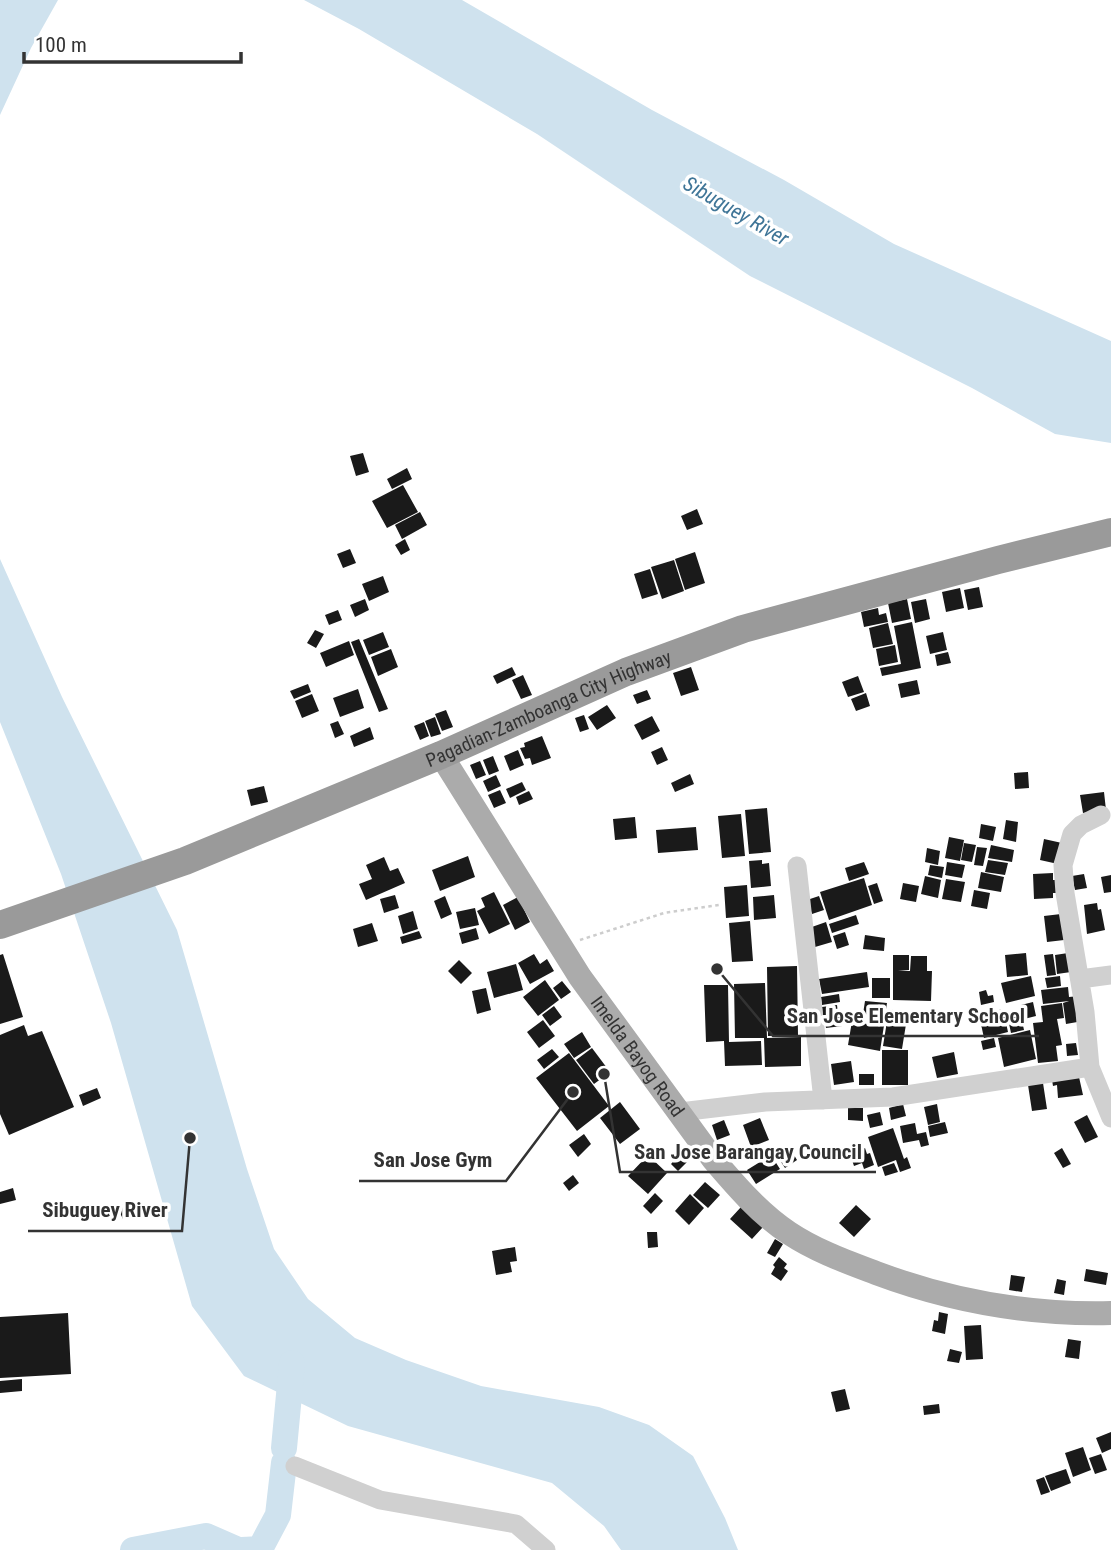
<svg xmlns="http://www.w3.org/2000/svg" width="1111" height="1550" font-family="'Roboto Condensed',sans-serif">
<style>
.water{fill:#cfe2ee}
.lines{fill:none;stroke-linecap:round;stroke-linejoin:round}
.river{stroke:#cfe2ee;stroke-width:26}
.building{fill:#1a1a1a}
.path{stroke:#cdcdcd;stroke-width:2.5;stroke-dasharray:3.5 3.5;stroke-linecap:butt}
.minor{stroke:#d0d0d0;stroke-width:19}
.major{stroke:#ababab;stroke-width:24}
.highway{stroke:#9a9a9a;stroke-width:28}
.labels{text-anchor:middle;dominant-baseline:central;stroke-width:7;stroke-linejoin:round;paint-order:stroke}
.street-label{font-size:19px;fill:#333;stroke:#fff}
.water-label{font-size:21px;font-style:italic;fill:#3f7597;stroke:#fff}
.leader{fill:none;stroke:#333;stroke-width:2.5}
.callout-dot{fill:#333;stroke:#fff;stroke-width:2.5}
.callout-label{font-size:21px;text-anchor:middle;font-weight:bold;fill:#333;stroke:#fff;stroke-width:7;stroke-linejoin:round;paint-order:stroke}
</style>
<rect width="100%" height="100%" fill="#fff"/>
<path class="water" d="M 0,0 L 58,0 L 31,48 L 0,115 Z
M 304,0 L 462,0 L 652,110 L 784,180 L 894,244 L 1111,341 L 1111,443 L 1055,434 L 972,388 L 750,276 L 537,134 L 359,29 Z
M 0,559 L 62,697 L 177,930 L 247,1169 L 274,1249 L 308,1299 L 355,1338 L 406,1360 L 481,1386 L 599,1407 L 649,1425 L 693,1456 L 725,1518 L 738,1550 L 621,1550 L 604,1526 L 552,1483 L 348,1426 L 244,1376 L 192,1306 L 111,1023 L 61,874 L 0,722 Z"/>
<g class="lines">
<path class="river" d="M 284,1448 L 292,1363
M 133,1550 L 206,1536 L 238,1550
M 242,1550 L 260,1549 L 278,1515 L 284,1463"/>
</g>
<path class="building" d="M 363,453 L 369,472 L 356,476 L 350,456 Z
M 407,468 L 412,479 L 392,489 L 387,479 Z
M 403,485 L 418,512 L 387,528 L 372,501 Z
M 697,509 L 703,524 L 687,530 L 681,516 Z
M 420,512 L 427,525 L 402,539 L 395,525 Z
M 405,539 L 410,550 L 401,555 L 395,545 Z
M 350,549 L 356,563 L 343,568 L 337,554 Z
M 695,552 L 705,583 L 685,590 L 675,559 Z
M 674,560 L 684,591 L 662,599 L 651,567 Z
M 650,569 L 658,594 L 642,599 L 634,574 Z
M 383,576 L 389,592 L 369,601 L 362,584 Z
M 979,587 L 983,607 L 968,610 L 964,590 Z
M 960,588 L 964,608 L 946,612 L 942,592 Z
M 365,599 L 369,610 L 355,617 L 350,605 Z
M 907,599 L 911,619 L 892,623 L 888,603 Z
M 926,599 L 930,619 L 915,623 L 911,602 Z
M 878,608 L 879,615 L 886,613 L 888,622 L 864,627 L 861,612 Z
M 338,610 L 342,620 L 329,625 L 325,615 Z
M 912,622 L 921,668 L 882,676 L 880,668 L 901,664 L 894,626 Z
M 888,623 L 893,644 L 873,648 L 869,628 Z
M 315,630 L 324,634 L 316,648 L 307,643 Z
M 383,632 L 389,647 L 369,655 L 363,640 Z
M 943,632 L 947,650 L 930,654 L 926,636 Z
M 359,639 L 388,709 L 379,712 L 351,642 Z
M 349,641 L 354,655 L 326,667 L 320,653 Z
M 895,645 L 898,662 L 879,666 L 876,649 Z
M 391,649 L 398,667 L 378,676 L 371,657 Z
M 948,652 L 951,663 L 937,666 L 935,655 Z
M 512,667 L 516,675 L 497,684 L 493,676 Z
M 691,667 L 699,690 L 681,696 L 673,673 Z
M 523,675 L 532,695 L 521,699 L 512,680 Z
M 858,676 L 864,692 L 848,697 L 842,682 Z
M 917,680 L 920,694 L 901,698 L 898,684 Z
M 308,684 L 311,692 L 294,699 L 290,691 Z
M 358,689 L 364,708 L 340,717 L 333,698 Z
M 647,690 L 651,699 L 637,704 L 633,695 Z
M 866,693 L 870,706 L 856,711 L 851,699 Z
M 312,694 L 319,711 L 302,718 L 295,701 Z
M 607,705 L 616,718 L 597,730 L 588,717 Z
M 446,710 L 453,727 L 442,731 L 435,714 Z
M 584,715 L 589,729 L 580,732 L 575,718 Z
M 652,716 L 660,731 L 642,740 L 634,725 Z
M 435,717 L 441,734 L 431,737 L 425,721 Z
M 338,721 L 344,734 L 335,738 L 330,724 Z
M 424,722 L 429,736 L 420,740 L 414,726 Z
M 370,727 L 374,739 L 354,747 L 350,736 Z
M 542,736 L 551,758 L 532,765 L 530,758 L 525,759 L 520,748 L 525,747 L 524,743 Z
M 662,747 L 668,760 L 657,765 L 651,752 Z
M 518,750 L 524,765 L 510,771 L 504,756 Z
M 493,756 L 499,771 L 489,775 L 483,760 Z
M 480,761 L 486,775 L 476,779 L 470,765 Z
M 1028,772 L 1029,788 L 1015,789 L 1014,773 Z
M 690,774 L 694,784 L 675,792 L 671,783 Z
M 496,775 L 501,786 L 488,792 L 483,781 Z
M 522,782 L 526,790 L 510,798 L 506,789 Z
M 264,786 L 268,802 L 251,806 L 247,790 Z
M 500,790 L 506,803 L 494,808 L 488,795 Z
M 529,791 L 533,799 L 519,805 L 516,797 Z
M 1104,792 L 1106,810 L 1083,813 L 1080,795 Z
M 767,808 L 771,852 L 749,854 L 745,810 Z
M 741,814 L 745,856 L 722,858 L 718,816 Z
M 635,817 L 637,838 L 615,840 L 613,819 Z
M 1006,820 L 1018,822 L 1016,842 L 1003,839 Z
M 981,824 L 996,827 L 993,841 L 979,838 Z
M 696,827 L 698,850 L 658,853 L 656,830 Z
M 949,837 L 964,840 L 960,861 L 945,858 Z
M 1044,839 L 1062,843 L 1058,864 L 1040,860 Z
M 964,843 L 976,845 L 972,862 L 961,860 Z
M 991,845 L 1014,850 L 1012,862 L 988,858 Z
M 977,847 L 987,848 L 983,866 L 974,865 Z
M 927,848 L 940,851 L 938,865 L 925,862 Z
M 468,856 L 475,877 L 440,891 L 432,870 Z
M 384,857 L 390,871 L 398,868 L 405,883 L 366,900 L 359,884 L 372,879 L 366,865 Z
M 762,860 L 762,864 L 769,863 L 771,886 L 751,888 L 749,861 Z
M 988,860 L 1008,863 L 1005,875 L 985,872 Z
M 864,862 L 869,874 L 849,881 L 845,868 Z
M 947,862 L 965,865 L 962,878 L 945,875 Z
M 930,865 L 944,867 L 942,878 L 928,875 Z
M 981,872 L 1004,877 L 1001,892 L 978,888 Z
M 1053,873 L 1053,880 L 1058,880 L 1059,893 L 1053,893 L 1053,898 L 1034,899 L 1033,874 Z
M 1084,874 L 1087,888 L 1075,890 L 1072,876 Z
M 1111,875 L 1111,892 L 1104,893 L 1101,877 Z
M 925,876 L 941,880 L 938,898 L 921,894 Z
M 864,878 L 872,905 L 829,920 L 820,892 Z
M 946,879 L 965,882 L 961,902 L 942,899 Z
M 877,883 L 883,901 L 874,904 L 868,886 Z
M 903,883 L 919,886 L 916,902 L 900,899 Z
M 747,885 L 749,916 L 726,918 L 724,887 Z
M 974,890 L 990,893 L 987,909 L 971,906 Z
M 494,892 L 510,924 L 489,934 L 477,911 L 485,907 L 481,898 Z
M 395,895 L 399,908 L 384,913 L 380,899 Z
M 774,895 L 776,918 L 754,920 L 753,897 Z
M 445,896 L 452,914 L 441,919 L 434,901 Z
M 819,896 L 824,910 L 812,914 L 807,900 Z
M 518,897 L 530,922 L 515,930 L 503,905 Z
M 1097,903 L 1098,910 L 1101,909 L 1105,930 L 1087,934 L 1084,905 Z
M 475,908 L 479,925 L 460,929 L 456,912 Z
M 413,911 L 418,929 L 403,934 L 398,916 Z
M 1061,914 L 1064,940 L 1047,942 L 1044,916 Z
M 856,915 L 859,924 L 832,933 L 829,924 Z
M 750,921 L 753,961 L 732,962 L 729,923 Z
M 826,922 L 832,942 L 815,947 L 809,928 Z
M 372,923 L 378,941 L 358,947 L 353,929 Z
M 476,928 L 479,939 L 462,944 L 459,933 Z
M 419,931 L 422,938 L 402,944 L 400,937 Z
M 845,932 L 849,945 L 837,949 L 833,936 Z
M 865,935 L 885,938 L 884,951 L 863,949 Z
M 1026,953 L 1028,975 L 1007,977 L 1005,955 Z
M 1068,953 L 1071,972 L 1057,974 L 1055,955 Z
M 3,954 L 23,1017 L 0,1024 L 0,955 Z
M 534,954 L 540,964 L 547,959 L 554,971 L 530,984 L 518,963 Z
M 1053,954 L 1056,975 L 1047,976 L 1044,955 Z
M 893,955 L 909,955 L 909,970 L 898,971 L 910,971 L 911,956 L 927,956 L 927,971 L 932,971 L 931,1001 L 893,1000 Z
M 459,960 L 472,973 L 461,984 L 448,971 Z
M 516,964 L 523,990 L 494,998 L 487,972 Z
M 797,966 L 798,1035 L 768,1036 L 767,967 Z
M 867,972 L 869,987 L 822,994 L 819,979 Z
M 1031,976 L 1035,996 L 1006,1003 L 1001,983 Z
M 1060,976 L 1061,986 L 1047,988 L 1045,978 Z
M 872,978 L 890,978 L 890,998 L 872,998 Z
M 545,980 L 559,1000 L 538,1016 L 523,997 Z
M 562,981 L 571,992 L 561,999 L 553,988 Z
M 765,983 L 767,1038 L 801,1037 L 801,1066 L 765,1067 L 764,1038 L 735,1038 L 734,984 Z
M 704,985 L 728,985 L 729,1042 L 761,1041 L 762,1065 L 725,1066 L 724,1041 L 706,1042 Z
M 1068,987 L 1069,997 L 1079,996 L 1083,1021 L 1066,1024 L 1063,1003 L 1069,1001 L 1043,1004 L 1041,990 Z
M 486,988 L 491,1010 L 477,1014 L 472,991 Z
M 986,990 L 988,996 L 993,995 L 994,1002 L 981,1005 L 979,992 Z
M 839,994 L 840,1002 L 822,1005 L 821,997 Z
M 865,1001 L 887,1003 L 885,1016 L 863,1014 Z
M 1033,1002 L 1036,1016 L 1024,1019 L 1021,1005 Z
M 1062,1003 L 1064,1018 L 1057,1019 L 1062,1045 L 1056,1046 L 1058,1061 L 1038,1063 L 1033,1023 L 1043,1022 L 1041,1006 Z
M 837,1005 L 838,1014 L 823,1017 L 822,1007 Z
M 554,1006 L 562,1017 L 550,1026 L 542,1015 Z
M 889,1009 L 908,1012 L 902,1049 L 883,1046 Z
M 1003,1009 L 1008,1032 L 984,1038 L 979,1015 Z
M 1020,1011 L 1024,1030 L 1011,1033 L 1007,1014 Z
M 841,1016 L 842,1026 L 826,1028 L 825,1019 Z
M 869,1016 L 885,1019 L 880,1051 L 848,1045 L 852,1021 L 868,1024 Z
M 543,1020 L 555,1036 L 539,1048 L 527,1032 Z
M 24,1025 L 28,1036 L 42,1031 L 74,1107 L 9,1135 L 0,1114 L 0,1035 Z
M 1030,1030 L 1036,1059 L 1004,1067 L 998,1038 Z
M 582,1032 L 591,1047 L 574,1058 L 564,1044 Z
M 994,1038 L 996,1047 L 983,1050 L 981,1041 Z
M 1076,1043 L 1078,1055 L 1067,1056 L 1066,1044 Z
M 592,1048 L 610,1072 L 594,1084 L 576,1060 Z
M 552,1049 L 559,1057 L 544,1069 L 537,1060 Z
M 882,1050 L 908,1050 L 908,1085 L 882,1085 Z
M 954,1052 L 958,1074 L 937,1078 L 932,1057 Z
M 569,1053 L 609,1106 L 577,1131 L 536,1078 Z
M 851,1061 L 854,1082 L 834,1085 L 831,1064 Z
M 859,1074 L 874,1074 L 874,1085 L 859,1085 Z
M 1079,1077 L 1083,1095 L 1058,1098 L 1057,1085 L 1053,1086 L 1052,1080 Z
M 1043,1083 L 1047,1109 L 1032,1111 L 1028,1085 Z
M 97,1088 L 101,1098 L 83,1106 L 79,1095 Z
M 620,1102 L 640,1129 L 620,1144 L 600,1118 Z
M 903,1104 L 906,1116 L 891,1120 L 889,1108 Z
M 937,1104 L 940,1122 L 928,1125 L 924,1107 Z
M 848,1108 L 863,1108 L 863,1121 L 848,1120 Z
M 880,1112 L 883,1125 L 870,1128 L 867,1115 Z
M 1087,1115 L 1098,1137 L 1085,1143 L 1074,1122 Z
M 760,1118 L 769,1140 L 751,1147 L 743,1125 Z
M 724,1120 L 730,1135 L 717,1140 L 712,1125 Z
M 945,1122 L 948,1133 L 930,1137 L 928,1126 Z
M 915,1123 L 917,1134 L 926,1132 L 929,1145 L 921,1147 L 919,1140 L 903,1143 L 900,1126 Z
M 893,1128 L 904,1159 L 907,1157 L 911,1168 L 900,1172 L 896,1160 L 878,1167 L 868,1137 Z
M 584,1134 L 591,1144 L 578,1157 L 569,1145 Z
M 788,1145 L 797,1160 L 785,1168 L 775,1153 Z
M 865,1148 L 867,1154 L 870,1153 L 874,1165 L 864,1169 L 862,1163 L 854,1166 L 850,1154 Z
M 1062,1148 L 1071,1164 L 1063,1168 L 1054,1153 Z
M 681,1153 L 689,1160 L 678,1171 L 671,1164 Z
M 648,1155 L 667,1173 L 648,1194 L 628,1176 Z
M 771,1155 L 780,1169 L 756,1184 L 747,1170 Z
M 894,1163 L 898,1172 L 885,1176 L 882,1167 Z
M 573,1175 L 579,1183 L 569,1191 L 563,1183 Z
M 705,1182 L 720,1195 L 708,1208 L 693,1195 Z
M 13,1188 L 16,1200 L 0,1204 L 0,1192 Z
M 655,1193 L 663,1201 L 651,1214 L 643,1206 Z
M 690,1194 L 704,1208 L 689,1225 L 675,1211 Z
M 127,1202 L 133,1213 L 123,1219 L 117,1207 Z
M 856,1205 L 871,1219 L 854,1237 L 839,1223 Z
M 741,1207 L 763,1227 L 752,1239 L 730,1219 Z
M 647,1232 L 657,1232 L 658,1247 L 648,1248 Z
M 775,1239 L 783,1244 L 775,1257 L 767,1253 Z
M 515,1247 L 517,1261 L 510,1262 L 512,1272 L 496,1275 L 492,1251 Z
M 779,1257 L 787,1264 L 784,1268 L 788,1271 L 781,1281 L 771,1274 L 775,1267 L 773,1265 Z
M 1086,1269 L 1108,1273 L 1106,1285 L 1084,1281 Z
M 1011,1275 L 1025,1277 L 1022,1292 L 1009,1290 Z
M 1057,1279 L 1066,1281 L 1064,1295 L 1054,1293 Z
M 939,1312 L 948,1314 L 945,1334 L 932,1331 L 934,1320 L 938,1321 Z
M 68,1313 L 71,1374 L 0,1378 L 0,1317 Z
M 981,1325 L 983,1359 L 966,1360 L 964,1326 Z
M 1068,1339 L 1081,1341 L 1079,1359 L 1065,1357 Z
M 950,1349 L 962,1352 L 959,1363 L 947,1361 Z
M 22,1379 L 22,1391 L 0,1393 L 0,1381 Z
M 845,1389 L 850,1409 L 836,1412 L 831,1392 Z
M 939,1404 L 940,1413 L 924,1415 L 923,1406 Z
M 1111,1432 L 1111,1449 L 1102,1453 L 1096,1438 Z
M 1083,1447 L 1091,1470 L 1073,1477 L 1065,1453 Z
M 1101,1454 L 1107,1470 L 1095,1474 L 1089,1458 Z
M 1066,1469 L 1071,1483 L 1051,1491 L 1045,1476 Z
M 1044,1477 L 1050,1492 L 1041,1495 L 1036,1480 Z"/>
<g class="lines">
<path class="path" d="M 580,940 L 664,913 L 719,905"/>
<path class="minor" d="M 1101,815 L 1081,825 L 1072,834 L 1063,865 L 1065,893 L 1085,1012 L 1090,1067 L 1111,1118
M 797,866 L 823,1100
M 1080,979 L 1111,975
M 680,1112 L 765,1102 L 893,1097 L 1090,1067
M 295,1466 L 380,1500 L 516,1524 L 546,1550"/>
<path class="major" id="s1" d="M 441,755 L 580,977 L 713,1159 C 736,1186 760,1214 789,1233 C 816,1251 847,1262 876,1273 C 951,1301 1031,1315 1111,1313"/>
<path class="highway" id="s2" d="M 0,925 L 185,861 L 441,755 L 626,672 L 743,629 L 998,560 L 1111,532"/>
</g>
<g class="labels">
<g class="street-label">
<text stroke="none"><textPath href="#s2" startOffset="590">Pagadian-Zamboanga City Highway</textPath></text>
<text stroke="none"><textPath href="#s1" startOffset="360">Imelda Bayog Road</textPath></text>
</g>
<g class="water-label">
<text transform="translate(736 211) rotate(30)">Sibuguey River</text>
</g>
</g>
<path class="leader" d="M717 969L773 1036H1039M604 1074L620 1172H876M573 1092L506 1181H359M190 1138L182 1231H28"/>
<g class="callout-dot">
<circle cx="717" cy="969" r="7"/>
<circle cx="604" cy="1074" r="7"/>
<circle cx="573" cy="1092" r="7"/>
<circle cx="190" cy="1138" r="7"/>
</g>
<g class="callout-label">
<text x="906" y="1023">San Jose Elementary School</text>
<text x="748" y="1159">San Jose Barangay Council</text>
<text x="433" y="1167">San Jose Gym</text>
<text x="105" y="1217">Sibuguey River</text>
</g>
<path d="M24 52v10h217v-10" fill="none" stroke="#333333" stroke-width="3.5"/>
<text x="35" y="52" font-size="21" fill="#333333" stroke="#ffffff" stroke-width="5" paint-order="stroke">100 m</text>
</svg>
